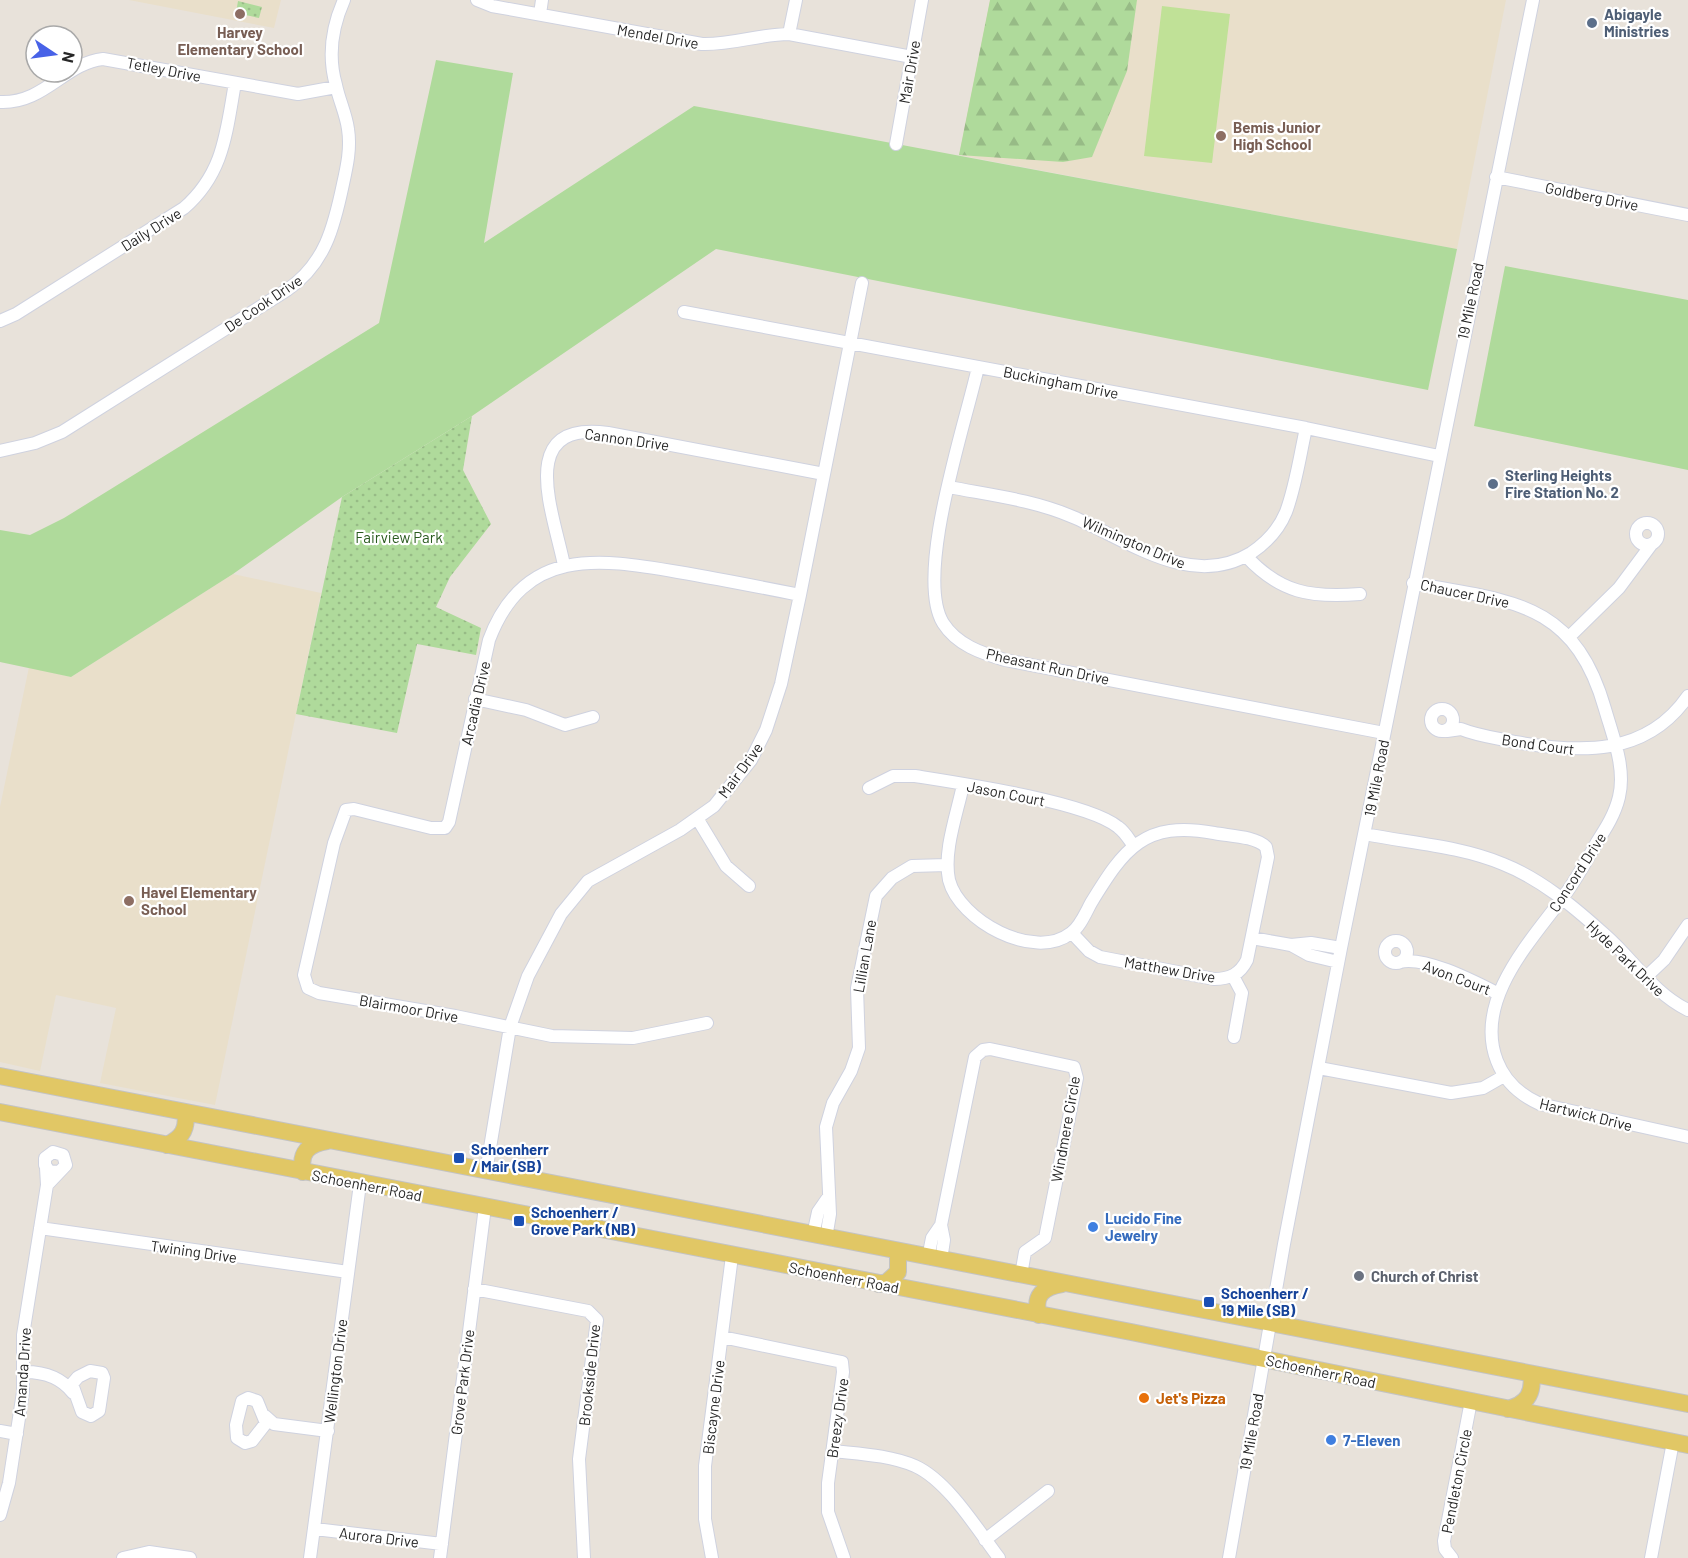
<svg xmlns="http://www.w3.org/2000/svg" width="1688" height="1558" font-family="Barlow,sans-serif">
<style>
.education{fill:#e9dfca}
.grass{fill:#afda9b}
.forest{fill:url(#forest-firs)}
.park{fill:url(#park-dots)}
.pitch{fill:#c0e197}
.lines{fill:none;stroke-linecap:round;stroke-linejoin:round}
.minor-casing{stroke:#cfd2df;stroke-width:14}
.major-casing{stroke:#c3c3c3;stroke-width:18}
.minor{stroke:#fff;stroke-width:12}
.major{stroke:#e1c765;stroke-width:16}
.education-dot{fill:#8d6e63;stroke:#fff;stroke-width:2}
.service-dot{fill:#5c6f8a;stroke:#fff;stroke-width:2}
.transit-dot{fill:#1a4fb4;stroke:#fff;stroke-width:2}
.shop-dot{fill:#3f7fe0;stroke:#fff;stroke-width:2}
.worship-dot{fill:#6b7280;stroke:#fff;stroke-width:2}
.food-dot{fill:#e8710a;stroke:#fff;stroke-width:2}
.labels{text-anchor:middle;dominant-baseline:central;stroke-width:4.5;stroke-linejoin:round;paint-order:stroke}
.service-label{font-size:15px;font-weight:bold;fill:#4e5e75;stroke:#fff;text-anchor:start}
.education-label{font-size:15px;font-weight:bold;fill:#785e54;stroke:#fff;text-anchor:start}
.street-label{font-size:15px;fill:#272727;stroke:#fff}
.park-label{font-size:15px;fill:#2b5b20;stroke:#fff}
.transit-label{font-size:15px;font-weight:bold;fill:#164399;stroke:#fff;text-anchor:start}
.shop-label{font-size:15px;font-weight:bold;fill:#366cbe;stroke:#fff;text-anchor:start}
.worship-label{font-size:15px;font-weight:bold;fill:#5b616d;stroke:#fff;text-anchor:start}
.food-label{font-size:15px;font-weight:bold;fill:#c56008;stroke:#fff;text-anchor:start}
</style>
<defs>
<pattern id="forest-firs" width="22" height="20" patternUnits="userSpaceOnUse" patternTransform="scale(1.5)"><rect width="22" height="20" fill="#afda9b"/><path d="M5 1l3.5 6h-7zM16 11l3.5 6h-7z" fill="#97bb86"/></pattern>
<pattern id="park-dots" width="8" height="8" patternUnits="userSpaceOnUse" patternTransform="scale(1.5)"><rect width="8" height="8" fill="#afda9b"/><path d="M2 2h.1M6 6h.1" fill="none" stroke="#97bb86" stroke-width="1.8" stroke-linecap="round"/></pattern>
</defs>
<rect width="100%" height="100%" fill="#e8e2da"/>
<path class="education" d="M 129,0 L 281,0 L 274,28 Z
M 990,0 L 1506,0 L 1457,249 L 959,155 Z
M 233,574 L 321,593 L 215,1105 L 100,1083 L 116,1008 L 56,995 L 40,1071 L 0,1062 L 0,807 L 29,667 L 71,677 Z"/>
<path class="grass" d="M 436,60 L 513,73 L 484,243 L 694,106 L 1457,249 L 1428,390 L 716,249 L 472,416 L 342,497 L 233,574 L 71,677 L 0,662 L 0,530 L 30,535 L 64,518 L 379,323 Z
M 1505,266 L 1688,300 L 1688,470 L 1474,426 Z"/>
<path class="forest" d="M 990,0 L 1137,0 L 1127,71 L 1092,157 L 1063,162 L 959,155 Z"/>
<path class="park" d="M 238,1 L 262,7 L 259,18 L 236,13 Z
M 472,416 L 463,470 L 491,524 L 450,577 L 436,607 L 481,628 L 476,655 L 417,644 L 397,733 L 296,714 L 342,497 Z"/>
<path class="pitch" d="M 1162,6 L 1230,14 L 1212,163 L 1144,156 Z"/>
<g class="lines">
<defs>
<path id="minor" d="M 477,0 L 492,6 L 702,44 C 732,45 760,34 789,34 L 912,57
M 540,14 L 542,0
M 789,34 L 796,0
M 0,102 C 44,104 65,63 103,59 L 298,94 L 336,87
M 896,144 L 922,0
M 1496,177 L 1688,215
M 684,312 L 1306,428 L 1439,456
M 0,321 L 16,314 L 184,208 C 224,173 226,133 235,83
M 978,367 C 966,422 914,575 943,623 C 957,645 981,653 1005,660 L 1384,733
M 0,451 L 35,443 L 62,432 L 287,290 C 325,264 334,227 343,184 C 347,166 351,148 348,129 C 346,114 339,100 336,85 C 328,57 332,27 344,0
M 949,487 C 990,495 1034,500 1073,517 C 1128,540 1191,590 1251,553 C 1266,543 1279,529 1286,512 C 1296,485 1300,455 1306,428
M1636 534a11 11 0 1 1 22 0a11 11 0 1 1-22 0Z
M 1246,556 C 1280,593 1311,598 1360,594
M 564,565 C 553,511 515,420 608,433 L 824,474
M 1413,583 C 1509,601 1574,600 1605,709 C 1613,737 1626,768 1619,797 C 1615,814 1606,828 1597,842 C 1586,862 1575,882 1561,900 C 1528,944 1474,1002 1497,1061 C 1505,1082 1520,1095 1540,1104 L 1688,1137
M 1569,637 L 1619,588 L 1651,545
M 475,699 L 526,710 L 565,725 L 593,717
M1431 720a11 11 0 1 1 22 0a11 11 0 1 1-22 0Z
M 1447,731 L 1461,729 C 1478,736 1497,738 1515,742 C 1579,753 1646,757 1688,696
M 963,785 C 957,814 943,851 949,880 C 959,920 1034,962 1071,933 C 1080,927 1086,912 1091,903 C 1124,849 1144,820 1214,833 C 1229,836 1255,836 1266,847 L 1268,857 L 1247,960 C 1240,974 1230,979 1214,979 L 1100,957 L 1089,951 L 1072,933
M 869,788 L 893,776 L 915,776 C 959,783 1088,802 1118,827 C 1125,832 1128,838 1133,845
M 697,818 L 726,866 L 749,886
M 1365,834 C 1410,843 1460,846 1503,864 C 1541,879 1574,907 1604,934 C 1633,959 1653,993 1688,1010
M 1252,938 L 1291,945
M1385 952a11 11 0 1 1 22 0a11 11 0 1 1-22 0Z
M 1338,962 L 1309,955 L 1291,945 L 1311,943 L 1341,948
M 1400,962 C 1426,956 1475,982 1499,994
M 1233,976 L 1242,993 L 1234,1037
M 1646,977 L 1664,960 L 1688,925
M 707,1023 L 633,1038 L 552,1036 L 455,1016 L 319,993 L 308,988 L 304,975 L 334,843 L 346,810 L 354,809 L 431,828 L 445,828 L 449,822 L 489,640 C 524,547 598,558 678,572 C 719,579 760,587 800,595
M 1319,1068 L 1451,1093 L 1483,1088 L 1504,1076
M 486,1172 L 510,1027 L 528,976 L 561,914 L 588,881 L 680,830 L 714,806 L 751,760 L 766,730 L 781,684 L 800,595 L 862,283
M 47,1185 L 66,1165 L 63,1155 L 53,1152 L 45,1158 L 45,1165 L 49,1171 L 59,1172
M 941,1225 L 975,1057 L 983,1050 L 990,1049 L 1074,1067 L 1077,1078 L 1045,1238 L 1025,1252 L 1021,1275
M 40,1228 L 348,1272
M 813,1235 L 818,1212 L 827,1199
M 826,1238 L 830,1214 L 826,1127 L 833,1103 L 851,1071 L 859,1048 L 857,988 L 876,896 L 892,878 L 912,866 L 947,865
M 928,1258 L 932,1238 L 941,1225 L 944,1240 L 941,1260
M 474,1289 L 588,1311 L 597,1320 L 579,1459 L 584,1558
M 722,1337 L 842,1362 L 843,1372 L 828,1483 L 828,1512 L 844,1558
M 90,1371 L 102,1373 L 104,1378 L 99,1411 L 91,1416 L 82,1412 L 72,1384 L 78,1377 Z
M 25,1372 C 44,1372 61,1377 73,1393
M 248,1398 L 257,1401 L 266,1423 L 252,1441 L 245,1443 L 237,1438 L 236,1425 L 242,1401 Z
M 265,1416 L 274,1424 L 328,1431
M 0,1431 L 17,1434
M 833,1451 C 860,1454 889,1455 915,1466 C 948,1481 977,1529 999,1558
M 0,1515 L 9,1483 L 23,1392 L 23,1335 L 47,1185 L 46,1168
M 315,1529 L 442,1544
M 985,1540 L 1048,1491
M 123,1558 L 149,1552 L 190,1558
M 310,1558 L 360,1184
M 440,1558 L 485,1207
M 712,1558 L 705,1519 L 705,1466 L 732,1256
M 1229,1558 L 1284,1244 L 1341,948 L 1533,0
M 1452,1558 L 1445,1549 L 1444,1541 L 1471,1401
M 1651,1558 L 1673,1442"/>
<path id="major" d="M 0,1076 L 1688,1404
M 0,1112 L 1131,1332 L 1688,1445
M 167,1145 C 182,1138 188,1129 185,1113
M 303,1172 C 299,1152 309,1144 327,1141
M 879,1284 L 887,1282 L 898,1272 L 898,1252
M 1039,1315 C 1033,1296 1043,1287 1062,1284
M 1508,1409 C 1527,1404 1534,1393 1531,1374"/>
</defs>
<use href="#minor" class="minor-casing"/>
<use href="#major" class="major-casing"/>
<use href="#minor" class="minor"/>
<use href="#major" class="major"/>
</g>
<g class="education-dot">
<circle cx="240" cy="14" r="6"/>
<circle cx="1221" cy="136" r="6"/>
<circle cx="129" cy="901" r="6"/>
</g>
<g class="service-dot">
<circle cx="1592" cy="23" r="6"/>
<circle cx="1493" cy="484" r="6"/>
</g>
<g class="transit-dot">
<rect x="453" y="1152" width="12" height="12" rx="3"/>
<rect x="513" y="1215" width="12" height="12" rx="3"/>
<rect x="1203" y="1296" width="12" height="12" rx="3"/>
</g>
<g class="shop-dot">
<circle cx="1093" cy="1227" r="6"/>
<circle cx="1331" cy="1440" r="6"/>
</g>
<circle class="worship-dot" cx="1359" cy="1276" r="6"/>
<circle class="food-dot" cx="1144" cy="1398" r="6"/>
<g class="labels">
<g class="service-label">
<text x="1604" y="14">Abigayle<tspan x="1604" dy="17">Ministries</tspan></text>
<text x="1505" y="475">Sterling Heights<tspan x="1505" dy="17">Fire Station No. 2</tspan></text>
</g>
<g class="education-label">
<text x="240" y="32" text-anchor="middle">Harvey<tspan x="240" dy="17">Elementary School</tspan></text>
<text x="1233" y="127">Bemis Junior<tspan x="1233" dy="17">High School</tspan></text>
<text x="141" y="892">Havel Elementary<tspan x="141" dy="17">School</tspan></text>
</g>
<g class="street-label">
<text transform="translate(658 36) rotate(10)">Mendel Drive</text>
<text transform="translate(164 69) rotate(11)">Tetley Drive</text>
<text transform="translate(909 72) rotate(-80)">Mair Drive</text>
<text transform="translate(1592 196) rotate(11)">Goldberg Drive</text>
<text transform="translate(151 229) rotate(-32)">Daily Drive</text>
<text transform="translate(1470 301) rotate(-78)">19 Mile Road</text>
<text transform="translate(263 303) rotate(-34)">De Cook Drive</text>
<text transform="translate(1061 382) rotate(11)">Buckingham Drive</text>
<text transform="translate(627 439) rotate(8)">Cannon Drive</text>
<text transform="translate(1134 542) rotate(23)">Wilmington Drive</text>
<text transform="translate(1465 593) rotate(12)">Chaucer Drive</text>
<text transform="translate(1048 666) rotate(12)">Pheasant Run Drive</text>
<text transform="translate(475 703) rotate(-77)">Arcadia Drive</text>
<text transform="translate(1538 744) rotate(8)">Bond Court</text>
<text transform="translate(740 770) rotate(-54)">Mair Drive</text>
<text transform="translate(1376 778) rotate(-79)">19 Mile Road</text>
<text transform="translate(1006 793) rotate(11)">Jason Court</text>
<text transform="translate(1577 872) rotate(-57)">Concord Drive</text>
<text transform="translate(864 956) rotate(-80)">Lillian Lane</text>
<text transform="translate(1626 958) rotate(44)">Hyde Park Drive</text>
<text transform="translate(1170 969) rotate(10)">Matthew Drive</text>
<text transform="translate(1457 977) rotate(21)">Avon Court</text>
<text transform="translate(409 1008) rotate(10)">Blairmoor Drive</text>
<text transform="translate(1586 1114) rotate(14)">Hartwick Drive</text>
<text transform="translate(1065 1129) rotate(-80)">Windmere Circle</text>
<text transform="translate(367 1185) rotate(11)">Schoenherr Road</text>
<text transform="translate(194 1251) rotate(8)">Twining Drive</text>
<text transform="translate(844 1277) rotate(11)">Schoenherr Road</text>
<text transform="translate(335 1371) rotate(-83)">Wellington Drive</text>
<text transform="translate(1321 1371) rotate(12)">Schoenherr Road</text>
<text transform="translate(22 1372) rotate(-86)">Amanda Drive</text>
<text transform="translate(589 1375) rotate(-84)">Brookside Drive</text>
<text transform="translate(462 1382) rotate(-83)">Grove Park Drive</text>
<text transform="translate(713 1407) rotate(-83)">Biscayne Drive</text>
<text transform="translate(837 1418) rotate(-82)">Breezy Drive</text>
<text transform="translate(1251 1432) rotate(-80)">19 Mile Road</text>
<text transform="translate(1456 1481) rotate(-79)">Pendleton Circle</text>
<text transform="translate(379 1537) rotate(7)">Aurora Drive</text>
</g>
<g class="park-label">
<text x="399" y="537">Fairview Park</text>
</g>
<g class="transit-label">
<text x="471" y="1149">Schoenherr<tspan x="471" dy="17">/ Mair (SB)</tspan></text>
<text x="531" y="1212">Schoenherr /<tspan x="531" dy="17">Grove Park (NB)</tspan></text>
<text x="1221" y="1293">Schoenherr /<tspan x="1221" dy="17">19 Mile (SB)</tspan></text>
</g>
<g class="shop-label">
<text x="1105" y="1218">Lucido Fine<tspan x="1105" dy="17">Jewelry</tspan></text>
<text x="1343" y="1440">7-Eleven</text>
</g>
<g class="worship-label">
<text x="1371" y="1276">Church of Christ</text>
</g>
<g class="food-label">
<text x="1156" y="1398">Jet's Pizza</text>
</g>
</g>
<g transform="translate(54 54) rotate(103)"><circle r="28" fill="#ffffff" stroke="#a9a9a9" stroke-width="1.5"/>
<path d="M0-4.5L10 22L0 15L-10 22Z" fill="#4862e7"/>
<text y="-9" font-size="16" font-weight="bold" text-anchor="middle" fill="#272727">N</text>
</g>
</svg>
